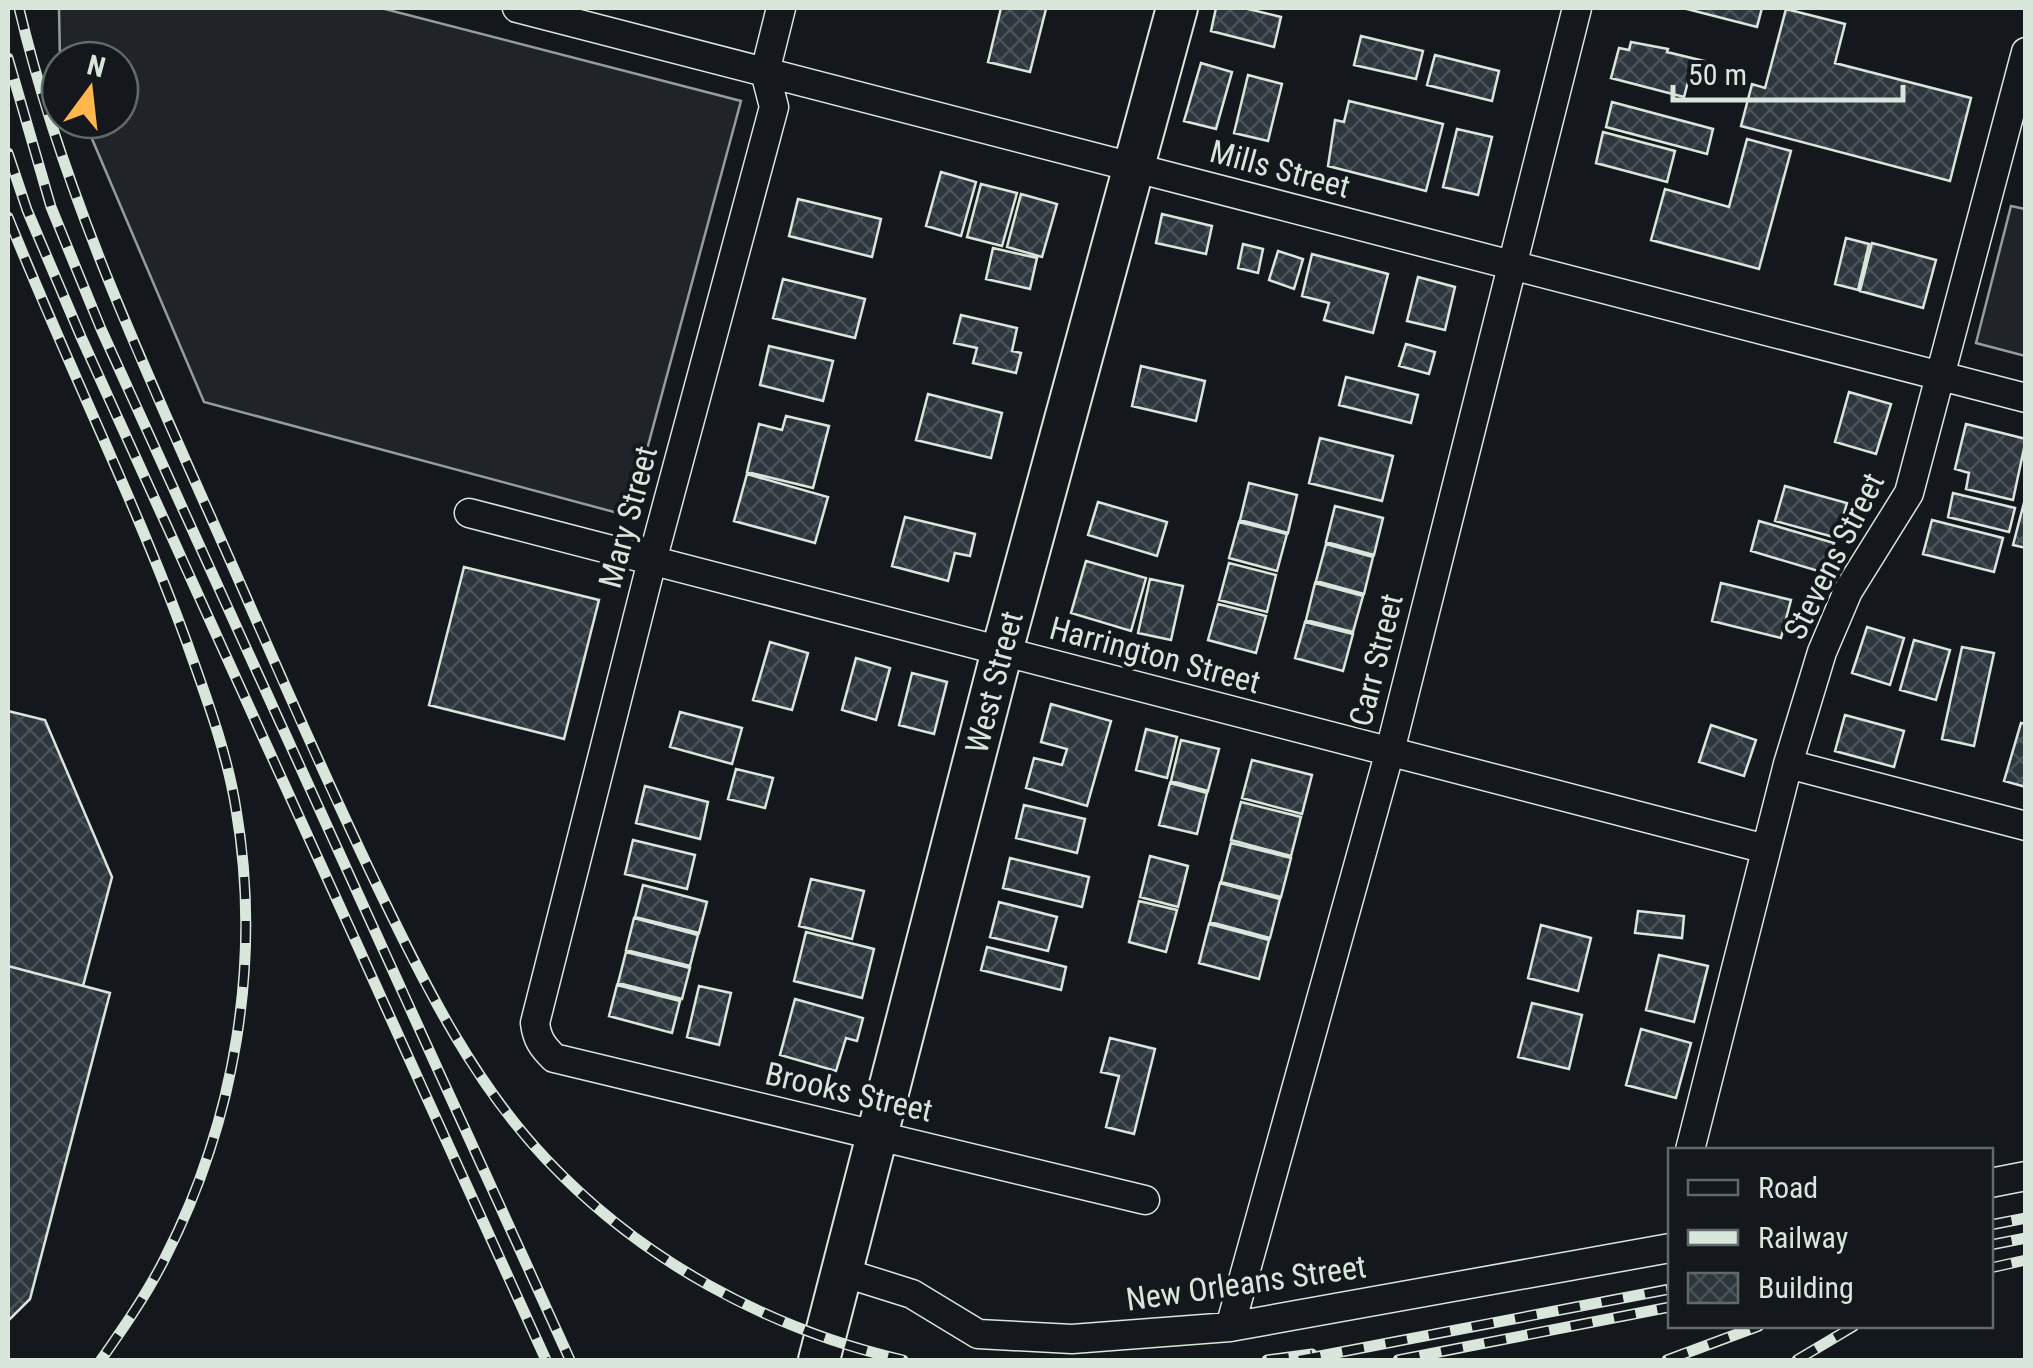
<svg xmlns="http://www.w3.org/2000/svg" width="2033" height="1368" font-family="'Roboto Condensed',sans-serif">
<style>
.grass{fill:#202428;stroke:#939e99;stroke-width:2.5}
.building{fill:url(#building-cross-hatch);stroke:#d8e6dc;stroke-width:2.5}
.lines{fill:none;stroke-linecap:round;stroke-linejoin:round}
.street-casing{stroke:#d8e6dc;stroke-width:31}
.secondary-casing{stroke:#d8e6dc;stroke-width:44}
.street{stroke:#14181c;stroke-width:28}
.secondary{stroke:#14181c;stroke-width:40}
.rail-casing{stroke:#d8e6dc;stroke-width:11}
.rail{stroke:#14181c;stroke-width:8;stroke-dasharray:22;stroke-linecap:butt}
.labels{text-anchor:middle;dominant-baseline:central;stroke-width:8;stroke-linejoin:round;paint-order:stroke}
.street-label{font-size:32px;fill:#d8e6dc;stroke:#14181c}
</style>
<defs>
<pattern id="building-cross-hatch" width="8" height="8" patternUnits="userSpaceOnUse" patternTransform="scale(2.5)"><rect width="8" height="8" fill="#2c363c"/><path d="M0 0l8 8M0 8l8-8" fill="none" stroke="#4a5358"/></pattern>
</defs>
<rect width="100%" height="100%" fill="#14181c"/>
<path class="grass" d="M 59,8 L 381,8 L 741,101 L 629,516 L 204,402 L 84,120 L 120,120 L 120,60 L 60,61 Z
M 2011,206 L 2025,209 L 2025,356 L 1976,343 Z"/>
<path class="building" d="M 1001,8 L 1046,9 L 1030,72 L 988,62 Z
M 1216,8 L 1244,8 L 1281,17 L 1274,47 L 1211,31 Z
M 1683,8 L 1762,8 L 1757,27 Z
M 1786,9 L 1845,24 L 1835,63 L 1971,98 L 1950,181 L 1741,126 L 1752,84 L 1765,88 Z
M 1361,36 L 1423,51 L 1416,79 L 1354,65 Z
M 1631,42 L 1668,49 L 1667,52 L 1704,61 L 1699,81 L 1689,78 L 1684,97 L 1611,78 L 1619,48 L 1629,50 Z
M 1435,55 L 1499,71 L 1492,101 L 1427,85 Z
M 1201,63 L 1232,72 L 1216,129 L 1184,121 Z
M 1248,75 L 1282,84 L 1268,141 L 1234,133 Z
M 1349,101 L 1443,124 L 1426,191 L 1328,166 L 1335,120 L 1344,122 Z
M 1612,102 L 1713,129 L 1707,154 L 1606,127 Z
M 1457,129 L 1492,137 L 1478,195 L 1443,187 Z
M 1603,132 L 1675,151 L 1667,182 L 1596,163 Z
M 1747,139 L 1791,151 L 1759,269 L 1651,240 L 1665,189 L 1729,207 Z
M 941,172 L 976,182 L 961,236 L 926,226 Z
M 981,184 L 1017,193 L 1002,246 L 967,237 Z
M 1021,194 L 1057,204 L 1042,257 L 1007,247 Z
M 798,199 L 881,219 L 872,257 L 789,236 Z
M 1162,214 L 1212,226 L 1206,254 L 1156,243 Z
M 1846,238 L 1869,244 L 1858,290 L 1835,284 Z
M 1872,243 L 1936,260 L 1923,308 L 1860,291 Z
M 1243,244 L 1263,249 L 1258,273 L 1238,268 Z
M 993,248 L 1037,258 L 1030,289 L 986,279 Z
M 1278,251 L 1303,259 L 1294,289 L 1269,280 Z
M 1312,254 L 1388,274 L 1373,333 L 1324,320 L 1329,303 L 1302,296 Z
M 1418,277 L 1455,287 L 1445,330 L 1407,321 Z
M 783,279 L 865,299 L 855,338 L 773,318 Z
M 961,315 L 1017,328 L 1012,351 L 1021,353 L 1016,373 L 973,363 L 977,348 L 954,343 Z
M 1406,344 L 1435,352 L 1429,374 L 1399,366 Z
M 769,346 L 833,361 L 823,401 L 760,385 Z
M 1141,366 L 1205,381 L 1196,421 L 1132,406 Z
M 1346,377 L 1418,395 L 1411,423 L 1339,405 Z
M 1849,392 L 1891,404 L 1876,454 L 1835,442 Z
M 928,394 L 1002,413 L 991,458 L 916,440 Z
M 786,416 L 829,426 L 813,488 L 747,472 L 759,424 L 782,430 Z
M 1966,424 L 2026,439 L 2013,500 L 1966,489 L 1969,473 L 1955,469 Z
M 1320,438 L 1393,456 L 1382,501 L 1309,483 Z
M 747,474 L 828,497 L 815,543 L 734,521 Z
M 1249,483 L 1297,495 L 1288,533 L 1240,520 Z
M 1785,486 L 1847,503 L 1837,538 L 1775,521 Z
M 1953,493 L 2015,508 L 2009,532 L 1948,517 Z
M 2026,495 L 2026,548 L 2013,545 Z
M 1098,502 L 1167,522 L 1157,556 L 1088,535 Z
M 1335,506 L 1383,518 L 1374,555 L 1326,542 Z
M 905,517 L 975,534 L 970,556 L 955,553 L 948,581 L 892,566 Z
M 1932,520 L 2003,538 L 1994,572 L 1923,554 Z
M 1759,521 L 1834,543 L 1825,573 L 1751,551 Z
M 1239,522 L 1287,534 L 1277,571 L 1229,558 Z
M 1326,544 L 1373,557 L 1364,594 L 1316,581 Z
M 1086,561 L 1146,578 L 1131,631 L 1071,613 Z
M 1229,563 L 1276,575 L 1267,612 L 1219,600 Z
M 464,567 L 599,600 L 564,739 L 429,705 Z
M 1150,579 L 1183,586 L 1171,640 L 1138,633 Z
M 1315,583 L 1363,596 L 1353,632 L 1306,620 Z
M 1721,583 L 1791,600 L 1781,638 L 1712,621 Z
M 1218,604 L 1266,616 L 1256,653 L 1208,640 Z
M 1305,622 L 1353,634 L 1343,671 L 1295,658 Z
M 1867,627 L 1904,638 L 1890,685 L 1852,673 Z
M 1914,640 L 1950,650 L 1936,700 L 1900,690 Z
M 770,642 L 808,653 L 792,710 L 753,700 Z
M 1962,647 L 1994,653 L 1974,746 L 1942,739 Z
M 856,658 L 890,668 L 876,720 L 842,710 Z
M 912,673 L 947,682 L 934,734 L 899,725 Z
M 1051,704 L 1111,721 L 1087,806 L 1026,788 L 1034,758 L 1062,765 L 1067,749 L 1041,742 Z
M 8,711 L 45,720 L 112,877 L 83,986 L 8,966 Z
M 680,712 L 742,728 L 732,764 L 670,747 Z
M 1845,715 L 1904,731 L 1894,767 L 1835,751 Z
M 2021,723 L 2026,724 L 2026,787 L 2004,781 Z
M 1711,725 L 1756,740 L 1744,776 L 1699,762 Z
M 1146,729 L 1177,737 L 1167,778 L 1136,770 Z
M 1181,740 L 1219,749 L 1208,791 L 1171,781 Z
M 1252,760 L 1312,775 L 1302,814 L 1242,798 Z
M 736,769 L 773,778 L 765,808 L 728,799 Z
M 1170,783 L 1207,793 L 1197,834 L 1159,825 Z
M 645,786 L 708,802 L 700,839 L 636,823 Z
M 1241,802 L 1301,817 L 1291,856 L 1231,840 Z
M 1024,805 L 1085,819 L 1077,853 L 1016,838 Z
M 633,840 L 695,855 L 687,889 L 625,874 Z
M 1231,843 L 1291,858 L 1281,897 L 1221,882 Z
M 1150,856 L 1188,866 L 1178,907 L 1140,897 Z
M 1010,858 L 1089,877 L 1082,907 L 1003,888 Z
M 811,879 L 864,891 L 852,939 L 799,926 Z
M 1220,883 L 1280,899 L 1270,938 L 1210,922 Z
M 643,885 L 707,902 L 699,933 L 635,917 Z
M 1139,901 L 1177,910 L 1166,952 L 1129,942 Z
M 999,902 L 1057,917 L 1048,951 L 990,937 Z
M 1638,911 L 1684,916 L 1682,938 L 1635,933 Z
M 634,918 L 698,935 L 690,966 L 626,950 Z
M 1209,924 L 1269,940 L 1259,979 L 1199,963 Z
M 1541,925 L 1591,938 L 1578,991 L 1528,978 Z
M 806,932 L 874,949 L 862,998 L 794,981 Z
M 987,947 L 1066,967 L 1061,990 L 981,970 Z
M 626,952 L 690,968 L 682,999 L 618,983 Z
M 1659,955 L 1708,966 L 1694,1022 L 1646,1010 Z
M 8,966 L 110,993 L 30,1299 L 8,1321 Z
M 617,985 L 680,1001 L 672,1033 L 609,1016 Z
M 699,986 L 731,993 L 719,1045 L 687,1037 Z
M 795,999 L 863,1018 L 857,1041 L 846,1038 L 836,1071 L 780,1055 Z
M 1532,1003 L 1582,1015 L 1569,1069 L 1518,1057 Z
M 1641,1029 L 1691,1043 L 1676,1098 L 1626,1085 Z
M 1110,1038 L 1155,1049 L 1134,1134 L 1106,1127 L 1119,1076 L 1101,1072 Z"/>
<g class="lines">
<defs>
<path id="street" d="M 517,8 L 2026,398
M 781,8 L 765,72 L 774,107 L 652,561 L 535,1023 C 537,1039 542,1046 554,1058 L 1145,1200
M 469,513 L 1766,849
M 1788,764 L 2026,826
M 1690,1150 L 1788,764 L 1822,652 L 1848,591 L 1909,493 L 2026,52
M 1990,1183 L 2026,1176
M 842,1272 L 912,1294 L 978,1334 L 1072,1339 L 1230,1327 L 1670,1248
M 1230,1327 L 1390,751 L 1577,8"/>
<g id="secondary">
<path id="s1" d="M 819,1360 L 1002,651 L 1177,8"/>
</g>
</defs>
<use href="#street" class="street-casing"/>
<use href="#secondary" class="secondary-casing"/>
<use href="#street" class="street"/>
<use href="#secondary" class="secondary"/>
<defs>
<path id="rail" d="M 19,8 C 67,211 161,402 244,592 C 288,693 333,795 381,894 C 426,987 474,1083 546,1159 C 641,1260 768,1329 903,1360
M 8,58 L 51,207 L 101,329 L 570,1360
M 8,153 L 27,210 L 81,337 L 546,1360
M 8,217 C 65,360 134,498 187,643 C 206,697 227,752 236,809 C 262,961 235,1121 165,1258 C 147,1294 124,1327 101,1360
M 1990,1225 L 2026,1218
M 1990,1245 L 2026,1238
M 1990,1268 L 2026,1260
M 1267,1360 L 1312,1354
M 1299,1360 L 1670,1289
M 1398,1360 L 1670,1307
M 1667,1360 L 1759,1326
M 1797,1360 L 1854,1326"/>
</defs>
<use href="#rail" class="rail-casing"/>
<use href="#rail" class="rail"/>
</g>
<g class="labels">
<g class="street-label">
<text transform="translate(1280 169) rotate(15)">Mills Street</text>
<text transform="translate(628 517) rotate(-75)">Mary Street</text>
<text transform="translate(1834 556) rotate(-63)">Stevens Street</text>
<text transform="translate(1155 655) rotate(15)">Harrington Street</text>
<text transform="translate(1376 660) rotate(-76)">Carr Street</text>
<text stroke="none"><textPath href="#s1" startOffset="700">West Street</textPath></text>
<text transform="translate(849 1092) rotate(13)">Brooks Street</text>
<text transform="translate(1246 1283) rotate(-8)">New Orleans Street</text>
</g>
</g>
<rect width="2033" height="1368" fill="none" stroke="#d8e6dc" stroke-width="20"/>
<rect x="1668" y="1148" width="325" height="180" fill="#14181c" stroke="#626a69" stroke-width="2.5"/>
<rect x="1688" y="1180" width="50" height="15" fill="#14181c" stroke="#626a69" stroke-width="2.5"/>
<text x="1758" y="1198" font-size="30" fill="#d8e6dc">Road</text>
<rect x="1688" y="1230" width="50" height="15" fill="#d8e6dc" stroke="#626a69" stroke-width="2.5"/>
<text x="1758" y="1248" font-size="30" fill="#d8e6dc">Railway</text>
<rect x="1688" y="1273" width="50" height="30" fill="url(#building-cross-hatch)" stroke="#626a69" stroke-width="2.5"/>
<text x="1758" y="1298" font-size="30" fill="#d8e6dc">Building</text>
<g transform="translate(90 90) rotate(15)"><circle r="48" fill="#14181c" stroke="#626a69" stroke-width="2.5"/>
<path d="M0-8L18 38L0 25L-18 38Z" fill="#ffb74d"/>
<text y="-15" font-size="28" font-weight="bold" text-anchor="middle" fill="#d8e6dc">N</text>
</g>
<path d="M1673 85v15h230v-15" fill="none" stroke="#d8e6dc" stroke-width="5"/>
<text x="1688" y="85" font-size="30" fill="#d8e6dc" stroke="#14181c" stroke-width="8" paint-order="stroke">50 m</text>
</svg>
